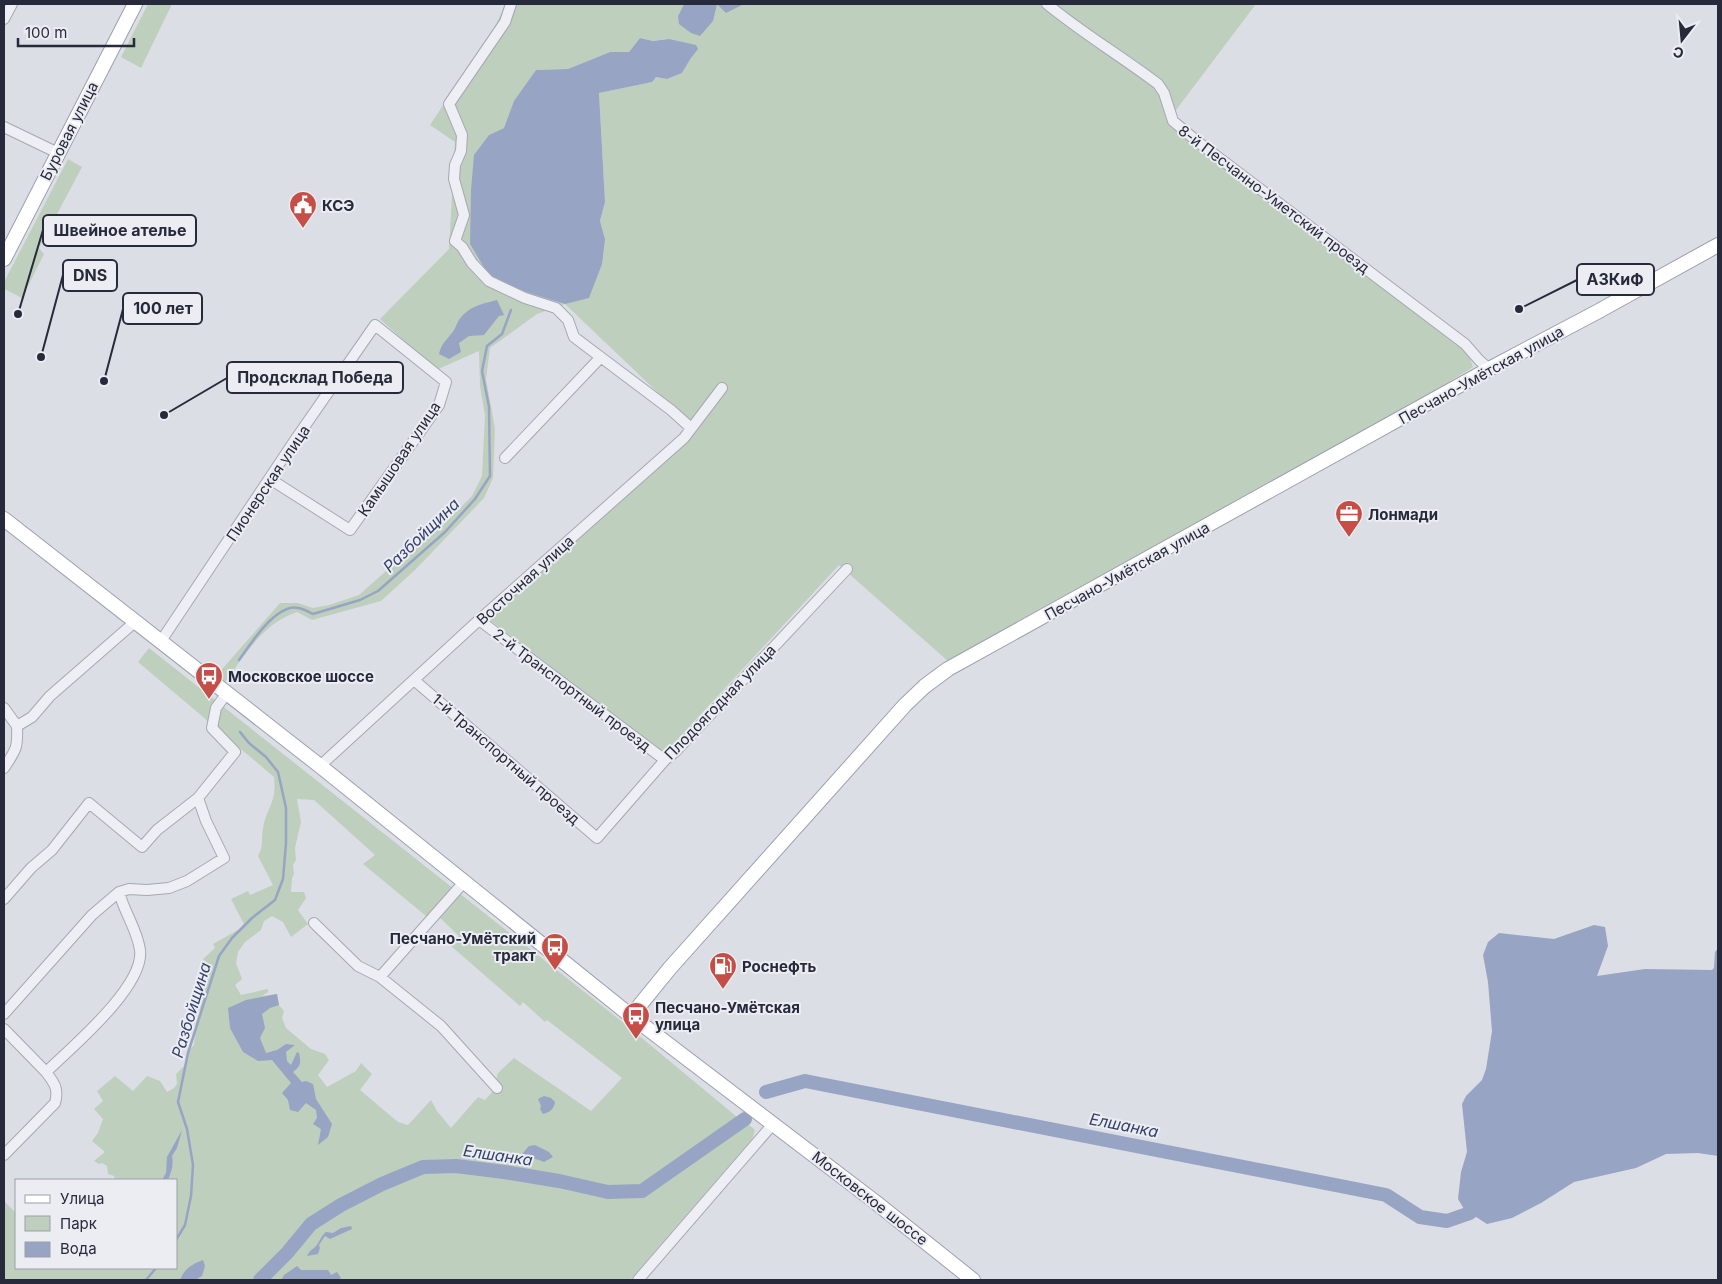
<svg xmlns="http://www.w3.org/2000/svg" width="1722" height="1284" font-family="Inter,sans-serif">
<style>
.green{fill:#becfbd;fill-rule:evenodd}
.water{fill:#98a4c4}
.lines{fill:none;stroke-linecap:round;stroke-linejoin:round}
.stream{stroke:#98a4c4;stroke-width:2.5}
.river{stroke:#98a4c4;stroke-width:14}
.minor-casing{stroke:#a6a8b2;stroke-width:12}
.major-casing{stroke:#9ca0b0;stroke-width:16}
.minor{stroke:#eeeff4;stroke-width:10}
.major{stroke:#fff;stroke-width:14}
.labels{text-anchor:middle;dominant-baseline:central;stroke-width:4;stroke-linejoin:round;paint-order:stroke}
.street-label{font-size:15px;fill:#272a3a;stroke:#ebedf3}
.poi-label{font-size:15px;font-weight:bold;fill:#272a3a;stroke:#ebedf3;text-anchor:start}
.water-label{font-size:16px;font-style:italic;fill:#34416b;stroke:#ebedf3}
.leader{fill:none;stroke:#272a3a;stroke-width:2}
.callout-dot{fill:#272a3a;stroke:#ebedf3;stroke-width:2}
.callout{fill:#ebedf3;stroke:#272a3a;stroke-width:2}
.callout-label{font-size:16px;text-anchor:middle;font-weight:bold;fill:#272a3a}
</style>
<rect width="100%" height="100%" fill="#dcdee5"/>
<path class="green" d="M 148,4 L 172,4 L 141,68 L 121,57 Z
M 506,4 L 684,4 L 678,16 L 717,4 L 1256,4 L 1173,114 L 1295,211 L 1464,340 L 1473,367 L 1365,434 L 949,662 L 839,565 L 664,754 L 490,620 L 693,429 L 653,388 L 565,304 L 537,314 L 490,348 L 486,379 L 495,429 L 493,478 L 484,498 L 416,569 L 381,601 L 312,620 L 297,612 C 262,624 246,654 225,682 L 217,675 L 280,603 L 298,603 L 313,608 L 329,605 L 359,595 L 403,556 L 441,527 L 472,496 L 482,476 L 485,415 L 480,386 L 479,351 L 436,370 L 380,319 L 449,249 L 455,142 L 430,125 L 494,28 ZM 640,38 L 653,41 L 669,39 L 691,58 L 682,73 L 667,79 L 656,77 L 651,82 L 599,93 L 605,202 L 600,221 L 605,239 L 489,135 L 504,128 L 536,70 L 568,69 L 610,52 L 629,52 Z
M 68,159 L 82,167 L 39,248 L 44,254 L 22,298 L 4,289 L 4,282 Z
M 149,648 L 625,1024 L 737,1117 L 753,1128 L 755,1131 L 752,1139 L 630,1280 L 4,1280 L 4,1201 L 15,1212 L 16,1211 L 16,1268 L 176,1268 L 176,1180 L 115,1180 L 114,1176 L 108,1174 L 107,1166 L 102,1163 L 99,1164 L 94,1161 L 105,1152 L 92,1141 L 98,1133 L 103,1119 L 94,1109 L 103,1101 L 97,1091 L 115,1076 L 133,1091 L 147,1076 L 160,1081 L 167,1092 L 174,1088 L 177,1084 L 176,1074 L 186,1064 C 186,1056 188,1051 194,1045 L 196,1022 L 200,1011 L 193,1005 L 198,997 L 193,993 L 203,970 L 207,963 L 203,959 L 215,948 L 213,944 L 245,926 L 231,899 L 248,891 L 250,895 L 273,885 L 258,856 C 264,846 261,838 263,828 C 267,806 277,803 274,777 L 138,662 ZM 297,799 L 314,800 L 375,855 L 363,864 L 426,916 L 429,924 L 437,915 L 459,936 L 451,946 L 520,1006 L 523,1002 L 545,1022 L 547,1020 L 622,1078 L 591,1111 L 514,1058 L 498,1073 L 493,1091 L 485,1100 L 478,1097 L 451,1128 L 437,1111 L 431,1100 L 408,1125 L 398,1122 L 360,1090 L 372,1074 L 361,1063 L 356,1071 L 327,1087 L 318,1075 L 329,1060 L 325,1054 L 311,1049 L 286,1028 L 282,1018 L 284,1011 L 279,1005 L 277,994 L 262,996 L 268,992 L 268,989 L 241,995 L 235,985 L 242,979 L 236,963 L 238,952 L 245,942 L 261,930 L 264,921 L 272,916 L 283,922 L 291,937 L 308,924 L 298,910 L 306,898 L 304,892 L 291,892 L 292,878 L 294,874 L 293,865 L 296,860 L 295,848 L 301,822 Z"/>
<path class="water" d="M 684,4 L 744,4 L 726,13 L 717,4 L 713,21 L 700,36 L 691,33 L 679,24 L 678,16 Z
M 640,38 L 653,41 L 669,39 L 696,45 L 698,49 L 691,58 L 682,73 L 667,79 L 656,77 L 652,82 L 599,93 L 605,202 L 600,221 L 605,239 L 602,264 L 589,298 L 565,304 L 520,290 L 488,274 L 470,244 L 471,190 L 474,155 L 489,135 L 504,128 L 514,101 L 536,70 L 568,69 L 610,52 L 629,52 Z
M 497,300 L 504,315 L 499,316 L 484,335 L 469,336 L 459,343 L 461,352 L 449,359 L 439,354 C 442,343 444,343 451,334 C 455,330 456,325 459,320 C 469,306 482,304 497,300 Z
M 1594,925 L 1605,927 L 1608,946 L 1597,976 L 1645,969 L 1712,970 L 1714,968 L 1715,952 L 1718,948 L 1718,1156 L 1698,1153 L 1666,1154 L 1636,1168 L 1574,1182 L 1541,1203 L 1512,1218 L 1487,1224 L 1464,1209 L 1458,1199 L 1461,1172 L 1467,1152 L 1462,1104 L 1466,1096 L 1482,1080 L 1486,1069 L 1492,1031 L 1488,982 L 1483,955 L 1488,942 L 1499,933 L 1554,939 Z
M 277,994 L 279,1005 L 270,1008 L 262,1014 L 265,1028 L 260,1038 L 266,1053 L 277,1050 L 286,1044 L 295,1045 L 286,1052 L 287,1061 L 291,1065 L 297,1052 L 299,1053 C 301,1063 301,1066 293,1072 L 302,1082 L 306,1081 L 313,1084 L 316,1099 L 332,1124 L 328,1137 L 318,1145 L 321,1129 L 313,1124 L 317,1118 L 316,1110 L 306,1103 L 298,1112 L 290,1110 L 288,1100 L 282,1093 L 291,1083 L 272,1060 L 258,1061 L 243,1052 L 230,1028 L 228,1008 L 246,1000 Z
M 544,1096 L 551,1098 L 555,1102 C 554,1109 550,1112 543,1114 L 540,1109 L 541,1106 L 538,1099 Z
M 182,1130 L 177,1148 L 172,1156 C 174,1166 171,1172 168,1180 L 162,1180 L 166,1173 L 167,1157 Z
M 535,1145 L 549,1152 L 553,1157 L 544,1162 C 536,1158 529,1159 522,1154 L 529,1146 Z
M 351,1226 L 352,1229 L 330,1239 L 325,1236 L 319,1245 L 320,1248 L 318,1254 L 307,1256 C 310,1250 312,1250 316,1246 C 320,1241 321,1236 326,1232 L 333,1233 L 341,1228 Z
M 203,1260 L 205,1266 L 202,1276 L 195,1280 L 180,1280 C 185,1268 191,1265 203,1260 Z
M 297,1266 L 301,1270 L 328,1270 L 331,1275 L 337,1272 L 341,1278 L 338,1280 L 281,1280 L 284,1275 Z"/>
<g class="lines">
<path class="stream" d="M 239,660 C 250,645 268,616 287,609 C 296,605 305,610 313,614 L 360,600 L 378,591 L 445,532 L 475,499 L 490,476 L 489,407 L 482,371 L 487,346 L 502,334 L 511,310
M 176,1240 L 185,1225 L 191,1196 L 193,1165 L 187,1129 L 178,1102 L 188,1053 L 219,956 L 232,938 L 252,918 L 275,900 L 283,879 L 286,843 L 286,808 L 278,772 L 266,757 L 249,743 L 240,732
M 146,1280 L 156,1268"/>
<path class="river" d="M 766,1092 L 805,1081 L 1386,1195 L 1420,1217 L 1447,1221 L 1470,1213
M 260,1280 L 287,1253 L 311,1224 L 341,1205 L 382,1184 L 423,1167 L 456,1166 L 504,1172 L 559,1181 L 608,1192 L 642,1191 L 745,1119"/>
<defs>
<path id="minor" d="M 511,4 L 505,22 L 449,104 L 462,135 L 461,151 L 455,165 L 454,179 L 464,215 L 455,241 L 462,247 L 472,263 L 489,281 L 525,298 L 556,308 L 568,320 L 574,337 L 671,410 L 691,428
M 1047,4 C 1082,33 1121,56 1158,84 L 1164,93 L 1173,121 L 1198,142 L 1465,344 L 1479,360 L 1489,369
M 4,19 L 12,4
M 4,127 L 58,153
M 505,458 L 600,358
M 479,620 L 665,760
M 161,641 L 295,440 L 375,325 L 446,382 L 439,405 L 350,530 L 270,479
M 414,680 L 597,838 L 665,760 L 676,751 L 847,569
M 4,708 L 17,726
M 320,766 L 479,620 L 684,438 L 722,388
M 4,768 C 16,750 18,748 17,726 L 32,717 L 50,696 L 136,621
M 4,899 L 31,868 L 52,850 L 89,803 L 142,847 L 157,830 L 198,798 L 235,752 L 212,728 L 216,708 L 227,693
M 314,923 L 358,966 L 380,977 L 441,1026 L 497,1088
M 380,977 L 464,882
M 4,1014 L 92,915 L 119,892 L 129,889 L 147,890 L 169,888 L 187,881 L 224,858 L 206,821 L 198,798
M 4,1029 L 46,1072
M 4,1155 L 55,1103 C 59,1088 54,1083 46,1072 C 71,1048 145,986 140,950 C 137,929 124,912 119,892
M 638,1280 L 773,1124"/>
<path id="major" d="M 4,259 L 135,4
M 4,519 L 320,766 L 631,1016 L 874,1201 L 973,1280
M 631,1016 L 670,968 L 905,705 L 925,686 L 948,669 L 1489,369 L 1597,312 L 1718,245"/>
</defs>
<use href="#minor" class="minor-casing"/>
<use href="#major" class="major-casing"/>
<use href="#minor" class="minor"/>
<use href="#major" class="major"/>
</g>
<defs>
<symbol id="civic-pin" viewBox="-11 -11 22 30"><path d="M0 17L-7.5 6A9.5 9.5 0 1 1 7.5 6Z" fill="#c54e46" stroke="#ebedf3"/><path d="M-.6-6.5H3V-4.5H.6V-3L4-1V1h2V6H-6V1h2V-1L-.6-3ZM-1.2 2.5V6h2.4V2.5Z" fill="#fff"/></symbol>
<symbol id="office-pin" viewBox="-11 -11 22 30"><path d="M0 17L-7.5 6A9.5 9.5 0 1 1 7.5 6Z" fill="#c54e46" stroke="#ebedf3"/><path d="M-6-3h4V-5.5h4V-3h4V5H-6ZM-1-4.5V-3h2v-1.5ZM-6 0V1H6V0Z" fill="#fff"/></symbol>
<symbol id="bus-pin" viewBox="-11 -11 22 30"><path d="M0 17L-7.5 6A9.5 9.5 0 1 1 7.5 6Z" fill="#c54e46" stroke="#ebedf3"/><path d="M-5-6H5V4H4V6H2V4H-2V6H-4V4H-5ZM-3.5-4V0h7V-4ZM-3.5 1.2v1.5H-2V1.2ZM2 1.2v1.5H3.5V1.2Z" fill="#fff"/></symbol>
<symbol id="fuel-pin" viewBox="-11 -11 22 30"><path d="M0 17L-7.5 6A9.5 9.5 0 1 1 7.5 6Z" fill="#c54e46" stroke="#ebedf3"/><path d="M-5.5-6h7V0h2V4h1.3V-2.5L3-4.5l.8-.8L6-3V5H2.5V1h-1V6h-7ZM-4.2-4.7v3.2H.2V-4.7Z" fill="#fff"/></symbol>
</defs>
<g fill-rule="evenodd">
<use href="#civic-pin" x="287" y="189" width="32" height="43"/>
<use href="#office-pin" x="1333" y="498" width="32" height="43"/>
<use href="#bus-pin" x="193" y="660" width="32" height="43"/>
<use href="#bus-pin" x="539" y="931" width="32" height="43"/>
<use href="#fuel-pin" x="707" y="950" width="32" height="43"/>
<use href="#bus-pin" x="620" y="1000" width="32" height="43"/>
</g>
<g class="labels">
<g class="street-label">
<text transform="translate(69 131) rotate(-63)">Буровая улица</text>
<text transform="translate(1274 199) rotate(37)">8-й Песчанно-Уметский проезд</text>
<text transform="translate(1481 375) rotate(-29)">Песчано-Умётская улица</text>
<text transform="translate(399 459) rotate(-56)">Камышовая улица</text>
<text transform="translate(268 483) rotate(-56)">Пионерская улица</text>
<text transform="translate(1127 571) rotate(-29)">Песчано-Умётская улица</text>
<text transform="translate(525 580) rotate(-42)">Восточная улица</text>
<text transform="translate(572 690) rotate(37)">2-й Транспортный проезд</text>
<text transform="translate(720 702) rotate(-46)">Плодоягодная улица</text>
<text transform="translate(506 759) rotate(41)">1-й Транспортный проезд</text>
<text transform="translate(870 1198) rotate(38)">Московское шоссе</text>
</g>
<g class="poi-label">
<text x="322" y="205">КСЭ</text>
<text x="1368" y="514">Лонмади</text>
<text x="228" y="676">Московское шоссе</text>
<text x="536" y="938" text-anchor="end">Песчано-Умётский<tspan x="536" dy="17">тракт</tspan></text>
<text x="742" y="966">Роснефть</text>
<text x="655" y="1007">Песчано-Умётская<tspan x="655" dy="17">улица</tspan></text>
</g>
<g class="water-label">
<text transform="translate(421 535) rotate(-44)">Разбойщина</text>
<text transform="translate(191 1010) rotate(-73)">Разбойщина</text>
<text transform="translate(1124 1125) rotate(11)">Елшанка</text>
<text transform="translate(498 1155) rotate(8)">Елшанка</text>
</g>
</g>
<path class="leader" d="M18 314L43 230M41 357L63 275M1519 309L1577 280M104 381L123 309M164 415L227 378"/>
<g class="callout-dot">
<circle cx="18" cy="314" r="5"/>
<circle cx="41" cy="357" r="5"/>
<circle cx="1519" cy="309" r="5"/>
<circle cx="104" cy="381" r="5"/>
<circle cx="164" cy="415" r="5"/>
</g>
<g class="callout">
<rect x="43" y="215" width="153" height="31" rx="5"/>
<rect x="63" y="260" width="54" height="31" rx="5"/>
<rect x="1577" y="264" width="77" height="31" rx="5"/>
<rect x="123" y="293" width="79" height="31" rx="5"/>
<rect x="227" y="362" width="176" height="31" rx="5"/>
</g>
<g class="callout-label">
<text x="120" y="236">Швейное ателье</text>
<text x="90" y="281">DNS</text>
<text x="1615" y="285">АЗКиФ</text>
<text x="163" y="314">100 лет</text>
<text x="315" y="383">Продсклад Победа</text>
</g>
<rect width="1722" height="1284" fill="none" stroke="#272a3a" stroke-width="10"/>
<rect x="15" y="1179" width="162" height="90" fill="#ebedf3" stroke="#9d9fa9"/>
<rect x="25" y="1195" width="25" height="8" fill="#ffffff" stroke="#9d9fa9"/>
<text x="60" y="1204" font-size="15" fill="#272a3a">Улица</text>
<rect x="25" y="1216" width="25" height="15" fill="#becfbd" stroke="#9d9fa9"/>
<text x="60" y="1229" font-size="15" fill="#272a3a">Парк</text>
<rect x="25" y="1242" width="25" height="15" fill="#98a4c4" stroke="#9d9fa9"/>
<text x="60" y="1254" font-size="15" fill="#272a3a">Вода</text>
<g transform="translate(1682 40) rotate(196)" stroke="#ebedf3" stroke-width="4" paint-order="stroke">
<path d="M0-4L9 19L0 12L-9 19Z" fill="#272a3a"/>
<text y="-8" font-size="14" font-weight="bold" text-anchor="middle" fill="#272a3a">С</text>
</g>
<path d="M18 38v8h116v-8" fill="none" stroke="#272a3a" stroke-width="2.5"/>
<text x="25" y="38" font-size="15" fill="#272a3a" stroke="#ebedf3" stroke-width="4" paint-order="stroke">100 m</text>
</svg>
